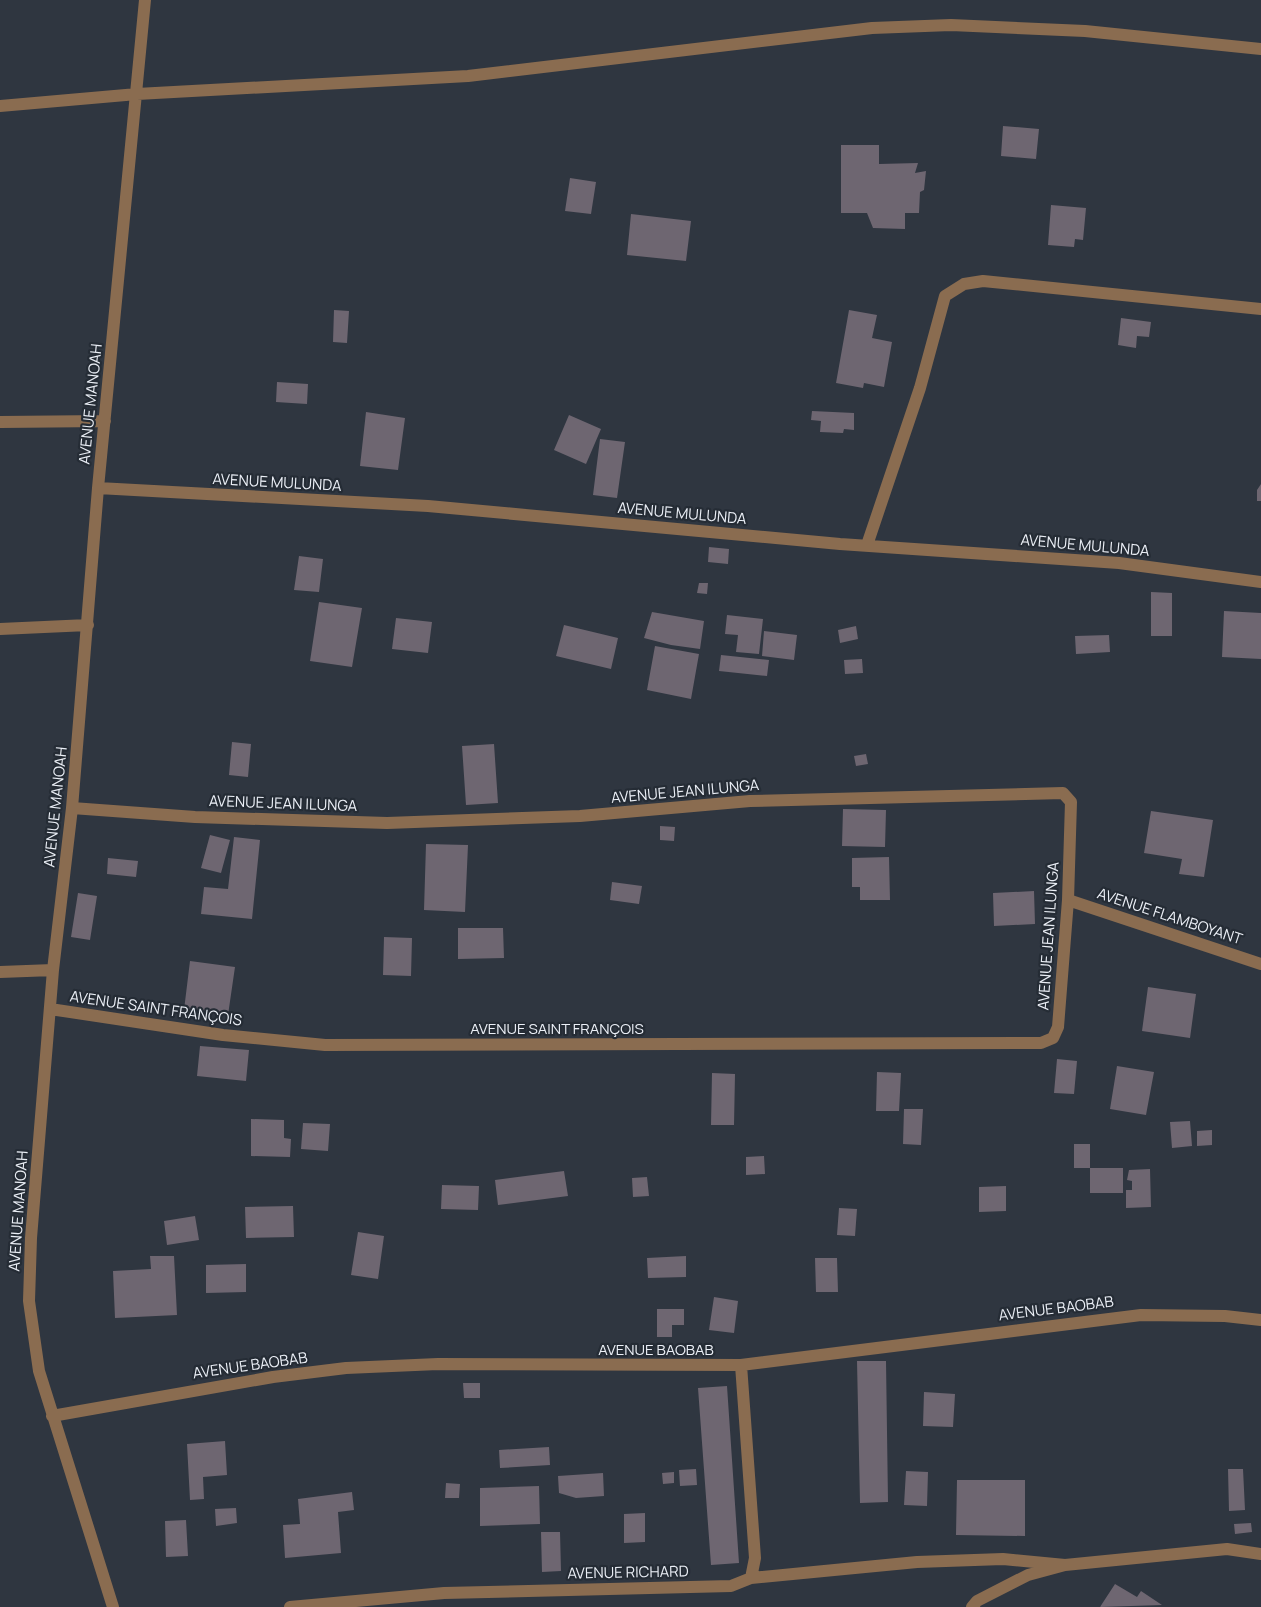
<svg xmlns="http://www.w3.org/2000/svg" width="1261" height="1607" font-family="Manrope,sans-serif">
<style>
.building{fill:#6e6671}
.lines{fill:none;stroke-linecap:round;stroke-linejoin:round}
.minor{stroke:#8a6c50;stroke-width:12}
.labels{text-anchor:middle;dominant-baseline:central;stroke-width:4.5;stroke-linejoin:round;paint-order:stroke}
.street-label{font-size:15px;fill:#ebeff6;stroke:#252c35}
</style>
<rect width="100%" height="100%" fill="#2f3640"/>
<path class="building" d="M 1003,126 L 1039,129 L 1036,159 L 1001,156 Z
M 841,145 L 879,145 L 879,164 L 918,163 L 915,173 L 926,171 L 924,190 L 920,192 L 919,213 L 905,213 L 905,229 L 873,228 L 867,213 L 841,213 Z
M 570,178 L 596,182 L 591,214 L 565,211 Z
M 1051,205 L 1086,208 L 1083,240 L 1075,239 L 1074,247 L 1048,245 Z
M 631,214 L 691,221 L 686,261 L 627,255 Z
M 334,310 L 349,311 L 347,343 L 333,342 Z
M 849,310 L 877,315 L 872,338 L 892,342 L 884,387 L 864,383 L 863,388 L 836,383 Z
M 1121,318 L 1151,322 L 1149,337 L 1137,336 L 1136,348 L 1118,345 Z
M 277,382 L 308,384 L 307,404 L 276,402 Z
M 812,411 L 854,413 L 854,430 L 844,429 L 843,433 L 820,432 L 821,421 L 811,420 Z
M 366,412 L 405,418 L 398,470 L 360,466 Z
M 569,415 L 601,429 L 586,464 L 554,450 Z
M 600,439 L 625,442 L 617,498 L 593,495 Z
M 1261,484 L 1261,501 L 1257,501 L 1257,490 Z
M 709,547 L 729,549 L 728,564 L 708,562 Z
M 299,556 L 323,559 L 319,592 L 294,590 Z
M 699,583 L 708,583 L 707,594 L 697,593 Z
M 1151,592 L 1172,593 L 1172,636 L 1151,636 Z
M 319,602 L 362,608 L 352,667 L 310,661 Z
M 1224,611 L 1261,613 L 1261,659 L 1222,657 Z
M 652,612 L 704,621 L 700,649 L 671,645 L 644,638 Z
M 727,615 L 763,619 L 759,654 L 736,652 L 738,635 L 725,634 Z
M 396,618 L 432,622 L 428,653 L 392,649 Z
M 564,625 L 618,638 L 611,669 L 556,656 Z
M 856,626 L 858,639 L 840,643 L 838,630 Z
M 764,631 L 797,635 L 794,660 L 762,656 Z
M 1109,635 L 1110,652 L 1076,654 L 1075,636 Z
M 655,646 L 699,654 L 691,699 L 647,690 Z
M 721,655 L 769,660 L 767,676 L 719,671 Z
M 862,659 L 863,673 L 845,674 L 844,660 Z
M 232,742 L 251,744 L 248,777 L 229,775 Z
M 494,744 L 498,803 L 466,805 L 462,746 Z
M 866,754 L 868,764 L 856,766 L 854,756 Z
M 843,809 L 886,810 L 885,847 L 842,846 Z
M 1151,811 L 1213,820 L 1204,877 L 1179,874 L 1182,859 L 1144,853 Z
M 660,826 L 675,827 L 674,841 L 660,840 Z
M 210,835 L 230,840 L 221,873 L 201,868 Z
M 234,837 L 260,840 L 252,919 L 201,914 L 204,887 L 228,889 Z
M 426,844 L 468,845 L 465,912 L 424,910 Z
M 889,857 L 890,900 L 860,900 L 860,887 L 852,887 L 852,858 Z
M 108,858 L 138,861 L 136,877 L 107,874 Z
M 612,882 L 642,886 L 639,904 L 610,900 Z
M 1034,891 L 1035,924 L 994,926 L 993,893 Z
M 78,893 L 97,896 L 90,940 L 71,937 Z
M 458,928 L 503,928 L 504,958 L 458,959 Z
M 384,937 L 412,938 L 411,976 L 383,975 Z
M 190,961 L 235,967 L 228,1015 L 184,1010 Z
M 1148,987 L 1196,994 L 1190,1038 L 1142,1031 Z
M 200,1046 L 249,1050 L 246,1081 L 197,1076 Z
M 1057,1059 L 1077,1061 L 1074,1094 L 1054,1093 Z
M 1117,1066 L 1154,1072 L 1146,1115 L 1110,1109 Z
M 877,1072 L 901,1073 L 899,1111 L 876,1111 Z
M 712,1073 L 735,1074 L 734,1125 L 711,1125 Z
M 904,1109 L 923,1109 L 921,1145 L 903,1144 Z
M 251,1119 L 284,1120 L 284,1138 L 291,1139 L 290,1157 L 251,1156 Z
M 1190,1121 L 1192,1146 L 1172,1148 L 1170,1122 Z
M 303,1123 L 330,1124 L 328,1151 L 301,1149 Z
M 1212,1130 L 1212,1145 L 1197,1146 L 1197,1131 Z
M 1074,1144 L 1090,1144 L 1090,1168 L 1123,1168 L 1123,1193 L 1090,1193 L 1090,1168 L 1074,1168 Z
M 764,1156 L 765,1174 L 746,1175 L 746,1157 Z
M 1150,1169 L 1151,1207 L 1126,1208 L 1126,1190 L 1132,1190 L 1132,1181 L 1127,1180 L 1129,1170 Z
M 564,1171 L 568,1196 L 498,1205 L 495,1180 Z
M 647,1177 L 649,1196 L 633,1197 L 632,1178 Z
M 442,1185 L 479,1186 L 478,1210 L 441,1209 Z
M 1006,1186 L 1006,1211 L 979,1212 L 979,1187 Z
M 293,1206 L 294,1237 L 246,1238 L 245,1207 Z
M 839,1208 L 857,1209 L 855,1236 L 837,1235 Z
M 195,1216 L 199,1240 L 167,1245 L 164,1221 Z
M 358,1232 L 384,1236 L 378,1279 L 351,1275 Z
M 150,1256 L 174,1256 L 177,1315 L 115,1318 L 113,1271 L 151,1269 Z
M 686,1256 L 686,1277 L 648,1278 L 647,1258 Z
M 815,1258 L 837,1258 L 838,1292 L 816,1292 Z
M 246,1264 L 246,1292 L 206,1293 L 206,1265 Z
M 714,1297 L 738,1301 L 734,1333 L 709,1330 Z
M 657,1309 L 684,1309 L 684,1325 L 672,1325 L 672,1337 L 657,1337 Z
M 857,1361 L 886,1361 L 888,1502 L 860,1503 Z
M 463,1383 L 480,1383 L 480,1398 L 464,1398 Z
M 727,1386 L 739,1563 L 711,1565 L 698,1388 Z
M 924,1392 L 955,1394 L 953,1427 L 923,1426 Z
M 225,1441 L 227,1475 L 203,1477 L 204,1499 L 190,1500 L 187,1444 Z
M 549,1447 L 550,1465 L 500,1468 L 499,1450 Z
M 696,1469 L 697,1485 L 680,1486 L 679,1470 Z
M 1228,1469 L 1243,1469 L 1245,1510 L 1229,1511 Z
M 906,1471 L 928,1472 L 927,1506 L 904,1505 Z
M 674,1472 L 674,1483 L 663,1484 L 662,1473 Z
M 603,1473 L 604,1496 L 576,1498 L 559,1493 L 558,1476 Z
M 957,1480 L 1025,1480 L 1025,1536 L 956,1535 Z
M 446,1483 L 460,1484 L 459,1498 L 445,1498 Z
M 539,1486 L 540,1524 L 480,1526 L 480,1488 Z
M 352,1492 L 354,1510 L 338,1512 L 341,1553 L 285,1558 L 283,1525 L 300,1524 L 298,1499 Z
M 236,1508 L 237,1523 L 216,1526 L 215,1509 Z
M 645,1513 L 645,1542 L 624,1543 L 624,1514 Z
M 186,1520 L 188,1556 L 166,1557 L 165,1521 Z
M 1251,1523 L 1252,1532 L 1235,1534 L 1234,1524 Z
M 541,1532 L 560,1532 L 561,1571 L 542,1572 Z
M 1115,1584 L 1137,1597 L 1141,1591 L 1162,1605 L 1100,1607 Z"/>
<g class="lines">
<path class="minor" d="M 0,106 L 137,94 L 468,76 L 872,28 L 951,25 L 1085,31 L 1261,49
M 0,422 L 105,421
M 98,488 L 428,506 L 840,544 L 1119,563 L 1261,582
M 867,545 L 920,388 L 945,296 L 964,284 L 983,281 L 1261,309
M 0,629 L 88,625
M 1068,900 L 1261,964
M 0,972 L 53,970
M 50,1009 L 223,1035 L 325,1045 L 1041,1043 L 1053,1038 L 1058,1027 L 1068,900 L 1071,802 L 1063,793 L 750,801 L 580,816 L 387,823 L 195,817 L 72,808
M 741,1365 L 755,1558 L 751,1578
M 52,1416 L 273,1377 L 346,1368 L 438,1364 L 741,1365 L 1141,1315 L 1225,1316 L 1261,1320
M 113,1607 L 39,1371 L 29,1301 L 31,1238 L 53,970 L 72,808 L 98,488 L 145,0
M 290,1607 L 444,1593 L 731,1586 L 751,1578 L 917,1562 L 1003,1559 L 1065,1565
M 972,1607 L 977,1601 L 1028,1575 L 1065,1565 L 1227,1549 L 1261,1554"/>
</g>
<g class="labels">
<g class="street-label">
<text transform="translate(90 404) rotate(-84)">AVENUE MANOAH</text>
<text transform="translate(277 482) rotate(3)">AVENUE MULUNDA</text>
<text transform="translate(682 513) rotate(5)">AVENUE MULUNDA</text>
<text transform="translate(1085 545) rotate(5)">AVENUE MULUNDA</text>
<text transform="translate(685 791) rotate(-5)">AVENUE JEAN ILUNGA</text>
<text transform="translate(283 803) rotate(2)">AVENUE JEAN ILUNGA</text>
<text transform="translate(55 807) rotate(-84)">AVENUE MANOAH</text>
<text transform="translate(1170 916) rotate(18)">AVENUE FLAMBOYANT</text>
<text transform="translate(1048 936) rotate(-86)">AVENUE JEAN ILUNGA</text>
<text transform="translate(156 1008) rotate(8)">AVENUE SAINT FRANÇOIS</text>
<text x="557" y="1028">AVENUE SAINT FRANÇOIS</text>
<text transform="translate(18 1211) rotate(-86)">AVENUE MANOAH</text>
<text transform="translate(1056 1308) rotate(-7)">AVENUE BAOBAB</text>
<text x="656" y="1349">AVENUE BAOBAB</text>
<text transform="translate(250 1365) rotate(-8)">AVENUE BAOBAB</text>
<text transform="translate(628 1572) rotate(-1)">AVENUE RICHARD</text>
</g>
</g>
</svg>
